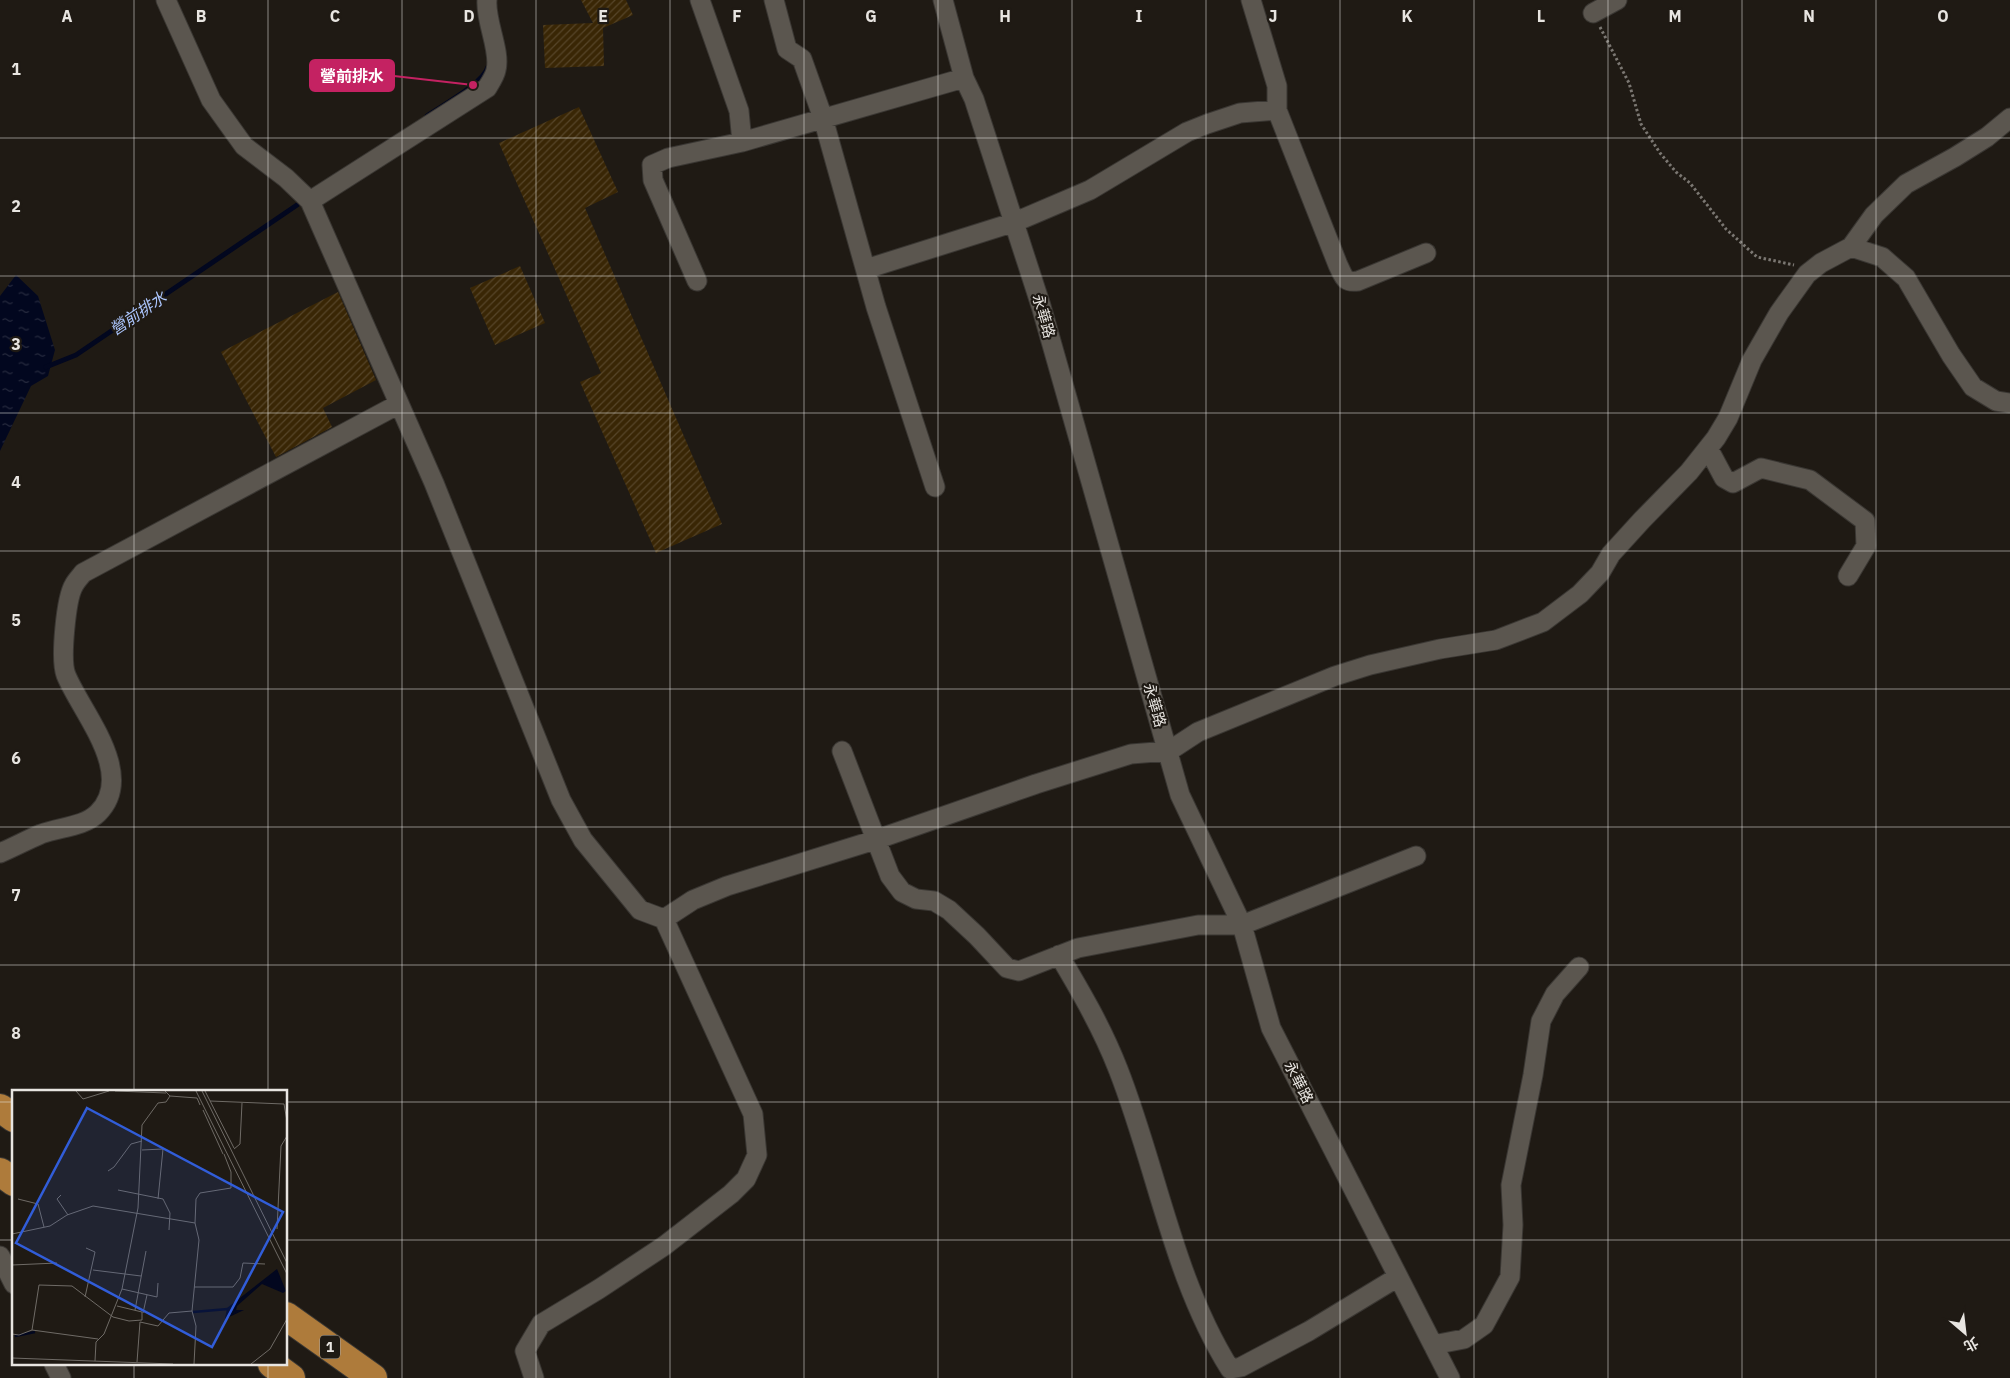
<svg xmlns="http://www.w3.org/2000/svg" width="2010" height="1378" font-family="'IBM Plex Sans','Noto Sans TC',sans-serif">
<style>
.water{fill:url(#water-ripples)}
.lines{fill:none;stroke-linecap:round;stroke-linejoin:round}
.stream{stroke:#02071f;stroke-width:5}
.building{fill:url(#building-hatch)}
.minor-casing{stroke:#3a3733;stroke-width:21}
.highway-casing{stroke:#3a3733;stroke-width:30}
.path{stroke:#7b7772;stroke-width:3;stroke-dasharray:2.5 2.5;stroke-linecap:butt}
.minor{stroke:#5b564f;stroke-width:19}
.highway{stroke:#ae7b3b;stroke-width:28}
.grid{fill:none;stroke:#e8e5e1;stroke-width:1;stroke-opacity:0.55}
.labels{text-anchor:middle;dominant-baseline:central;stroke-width:4.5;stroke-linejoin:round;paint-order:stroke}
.shield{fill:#1f1a14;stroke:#aca8a4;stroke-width:1}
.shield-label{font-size:14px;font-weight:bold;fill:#e8e5e1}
.street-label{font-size:15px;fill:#e8e5e1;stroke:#1f1a14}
.water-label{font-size:16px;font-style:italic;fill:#adc7ff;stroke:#1f1a14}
.inset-river{fill:none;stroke:#02071f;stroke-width:2.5}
.inset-road{fill:none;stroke:#6f6b66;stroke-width:1}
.view{fill:#315dd9;fill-opacity:0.15;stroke:#315dd9;stroke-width:2.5}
.inset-edge{fill:none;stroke:#e8e5e1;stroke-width:2.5}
.grid-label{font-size:16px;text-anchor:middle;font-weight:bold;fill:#e8e5e1;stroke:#1f1a14;stroke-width:4.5;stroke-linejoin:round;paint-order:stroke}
.leader{fill:none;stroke:#c42262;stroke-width:2}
.callout-dot{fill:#c42262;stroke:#1f1a14;stroke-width:2}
.callout{fill:#c42262;stroke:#c42262;stroke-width:2}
.callout-label{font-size:16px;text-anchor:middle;font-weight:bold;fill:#fff}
</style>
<defs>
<pattern id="water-ripples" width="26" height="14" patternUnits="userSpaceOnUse" patternTransform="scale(1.25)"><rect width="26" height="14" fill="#02071f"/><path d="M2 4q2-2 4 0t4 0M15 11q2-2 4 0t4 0" fill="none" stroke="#272b3f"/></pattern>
<pattern id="building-hatch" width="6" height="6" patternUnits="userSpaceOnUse" patternTransform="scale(1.25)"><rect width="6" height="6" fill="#392605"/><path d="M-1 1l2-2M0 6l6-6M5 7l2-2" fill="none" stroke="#564529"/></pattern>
</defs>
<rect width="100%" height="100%" fill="#1f1a14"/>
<path class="water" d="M 16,275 L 38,296 L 55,350 L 48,376 L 31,386 L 0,451 L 0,296 Z"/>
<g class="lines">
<path class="stream" d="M 427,116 C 441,106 483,84 488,67
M 46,367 L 76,355 L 297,205"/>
</g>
<path class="building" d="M 581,0 L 626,0 L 633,15 L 603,28 L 604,66 L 545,68 L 543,25 L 593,23 Z
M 579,107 L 618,192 L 585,208 L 722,524 L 656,553 L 580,382 L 601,373 L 499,143 Z
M 520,266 L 545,323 L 495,345 L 470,288 Z
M 338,292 L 376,380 L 323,408 L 332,427 L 276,457 L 221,352 Z"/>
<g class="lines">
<defs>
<path id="minor" d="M 166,0 L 211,100 L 244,146 L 286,178 L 310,201 L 434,483 L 561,800 L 583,840 L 640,910 L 664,919 L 753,1114 L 757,1155 L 746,1179 L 731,1194 L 664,1246 L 599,1289 L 541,1324 L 525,1351 L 534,1378
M 700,0 L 739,111 L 742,142
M 774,0 L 787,49 L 802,59 L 823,118 L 876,307 L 935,487
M 943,0 L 964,78 L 974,99 L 1041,306 L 1180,795 L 1242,925 L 1271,1028 L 1450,1378
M 1251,0 L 1277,86 L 1277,110 L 1338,265 C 1344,277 1344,283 1358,281 L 1426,253
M 1593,13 L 1617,0
M 310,201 L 487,88 C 490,83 495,76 496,70 C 501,51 485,21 487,0
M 1851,247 L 1882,257 L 1906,278 L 1951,355 L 1973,387 L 1996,401 L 2010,403
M 866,269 L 1015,222 L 1090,190 L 1187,132 L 1207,124 L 1240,113 L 1277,110
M 697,281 L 653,180 L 652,165 L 668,158 L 742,142 L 964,78
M 1708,448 L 1724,478 L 1733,483 L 1761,468 L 1810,480 L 1865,521 L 1866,546 L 1848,576
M 842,751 L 890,876 L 902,892 L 916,899 L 934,901 L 949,910 L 977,936 L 1007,968 L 1019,971 L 1078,948 L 1198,925 L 1242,925 L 1416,856
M 0,853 C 14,847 27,840 41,834 C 59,827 84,827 98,813 C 137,774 81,712 66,675 C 60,660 66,598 74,585 C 76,581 80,577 83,573 L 399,404
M 664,919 L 693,900 L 727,886 L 875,840 L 1036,784 L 1131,754 L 1169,751 L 1198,732 L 1335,676 L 1370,665 L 1440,649 L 1496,640 L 1543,622 L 1580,594 L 1600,573 L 1611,554 L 1642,520 L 1689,472 L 1716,438 L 1728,418 L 1752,360 L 1779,313 L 1807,274 L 1821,263 L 1851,247 L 1874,215 L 1906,184 L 1955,157 L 1987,137 L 2010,118
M 1059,955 C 1081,992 1102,1028 1118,1069 C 1157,1168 1173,1278 1230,1369 L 1241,1367 L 1309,1331 L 1398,1277
M 0,1256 L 14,1284
M 1433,1345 L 1464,1339 L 1484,1325 L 1510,1277 L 1513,1225 L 1511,1185 L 1533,1075 L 1541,1021 L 1555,994 L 1579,967
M 54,1364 L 61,1378"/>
<path id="highway" d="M 0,1108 L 14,1118
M 0,1172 L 14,1182
M 286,1316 L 373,1378
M 272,1364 L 291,1378"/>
</defs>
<use href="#minor" class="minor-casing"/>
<use href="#highway" class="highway-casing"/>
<path class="path" d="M 1600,27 L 1629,83 L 1641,124 L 1660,153 L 1676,172 L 1690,183 L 1726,229 L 1757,257 L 1794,265"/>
<use href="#minor" class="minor"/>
<use href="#highway" class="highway"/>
</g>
<path class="grid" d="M 134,0 L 134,1092M 268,0 L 268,1092M 402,0 L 402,1378M 536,0 L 536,1378M 670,0 L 670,1378M 804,0 L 804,1378M 938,0 L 938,1378M 1072,0 L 1072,1378M 1206,0 L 1206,1378M 1340,0 L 1340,1378M 1474,0 L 1474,1378M 1608,0 L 1608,1378M 1742,0 L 1742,1378M 1876,0 L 1876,1378M 0,138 L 2010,138M 0,276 L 2010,276M 0,413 L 2010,413M 0,551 L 2010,551M 0,689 L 2010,689M 0,827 L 2010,827M 0,965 L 2010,965M 0,1102 L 14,1102M 286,1102 L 2010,1102M 0,1240 L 14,1240M 286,1240 L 2010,1240M 134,1364 L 134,1378M 268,1364 L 268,1378"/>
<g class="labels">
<rect class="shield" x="320" y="1335.5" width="20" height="23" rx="4"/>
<g class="shield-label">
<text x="330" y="1347">1</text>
</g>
<g class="street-label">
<text transform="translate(1044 316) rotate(74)">永華路</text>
<text transform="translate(1155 705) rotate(74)">永華路</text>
<text transform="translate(1299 1082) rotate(63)">永華路</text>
</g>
<g class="water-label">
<text transform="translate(138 313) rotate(-34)">營前排水</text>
</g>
</g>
<g transform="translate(12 1090)">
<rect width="275" height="275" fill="#1f1a14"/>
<path d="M 265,179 L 274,201 L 271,203 L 250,194 L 225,216 L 224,220 L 232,220 L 213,229 L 215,218 Z" fill="#02071f"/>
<path class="inset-river" d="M 181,222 L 216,219M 3,246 L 23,242"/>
<path class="inset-road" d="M 64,1 L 71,9 L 97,1M 103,1 L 154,3M 184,1 L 275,184M 190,1 L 275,173M 193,1 L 222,58M 158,6 L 185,8 L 188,15M 198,11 L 272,14 L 275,31M 191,20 L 211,64M 222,59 L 228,54 L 230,13M 130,60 L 151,59 L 146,109M 96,81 L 102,77 L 119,54 L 130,51M 106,100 L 151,109 L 158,123 L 157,140M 49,105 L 45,109 L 56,125M 6,109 L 26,114 L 32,137M 265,139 L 269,56 L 275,46M 0,144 L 38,136 L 55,125 L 81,116 L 183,133M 0,175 L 45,173M 81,180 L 129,186M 182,197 L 221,197 L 228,188 L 231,173 L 253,174M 110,199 L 145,207 L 146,193M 73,207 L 83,162 L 74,158M 123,220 L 134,161M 131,223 L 135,205M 20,240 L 27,195 L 60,196 L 101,227 L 117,231 L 130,230 L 130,222 L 105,216M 0,244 L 7,245 L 20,240 L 86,249M 0,268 L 161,274M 83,271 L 84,252 L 92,244 L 110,199 L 126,118 L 130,35 L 146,13 L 154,12 L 158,6 L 153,1M 125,272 L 128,232 L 146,236 L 157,223 L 180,221M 182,274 L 184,236 L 180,221 L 187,150 L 183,133 L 184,109 L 188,103 L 219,98 L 219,82 L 212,64M 239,274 L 258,259 L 275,229"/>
<path class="view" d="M 75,18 L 271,122 L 200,257 L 4,153 Z"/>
<rect width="275" height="275" class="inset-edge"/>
</g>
<g class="grid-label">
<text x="67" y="22">A</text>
<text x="201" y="22">B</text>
<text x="335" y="22">C</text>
<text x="469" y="22">D</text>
<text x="603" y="22">E</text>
<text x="737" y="22">F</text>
<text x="871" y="22">G</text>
<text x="1005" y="22">H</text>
<text x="1139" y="22">I</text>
<text x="1273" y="22">J</text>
<text x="1407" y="22">K</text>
<text x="1541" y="22">L</text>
<text x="1675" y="22">M</text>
<text x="1809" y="22">N</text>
<text x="1943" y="22">O</text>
<text x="16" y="75">1</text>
<text x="16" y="212">2</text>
<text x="16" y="350">3</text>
<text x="16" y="488">4</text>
<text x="16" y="626">5</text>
<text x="16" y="764">6</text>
<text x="16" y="901">7</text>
<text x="16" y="1039">8</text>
</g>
<path class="leader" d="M473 85L394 76"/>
<circle class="callout-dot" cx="473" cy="85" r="5"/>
<rect class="callout" x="310" y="60" width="84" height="31" rx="5"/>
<g class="callout-label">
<text x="352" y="82">營前排水</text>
</g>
<g transform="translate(1965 1333) rotate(152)" stroke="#1f1a14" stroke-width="4" paint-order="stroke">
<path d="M0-4L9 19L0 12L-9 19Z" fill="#e8e5e1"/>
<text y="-8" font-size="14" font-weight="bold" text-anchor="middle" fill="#e8e5e1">北</text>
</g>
</svg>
